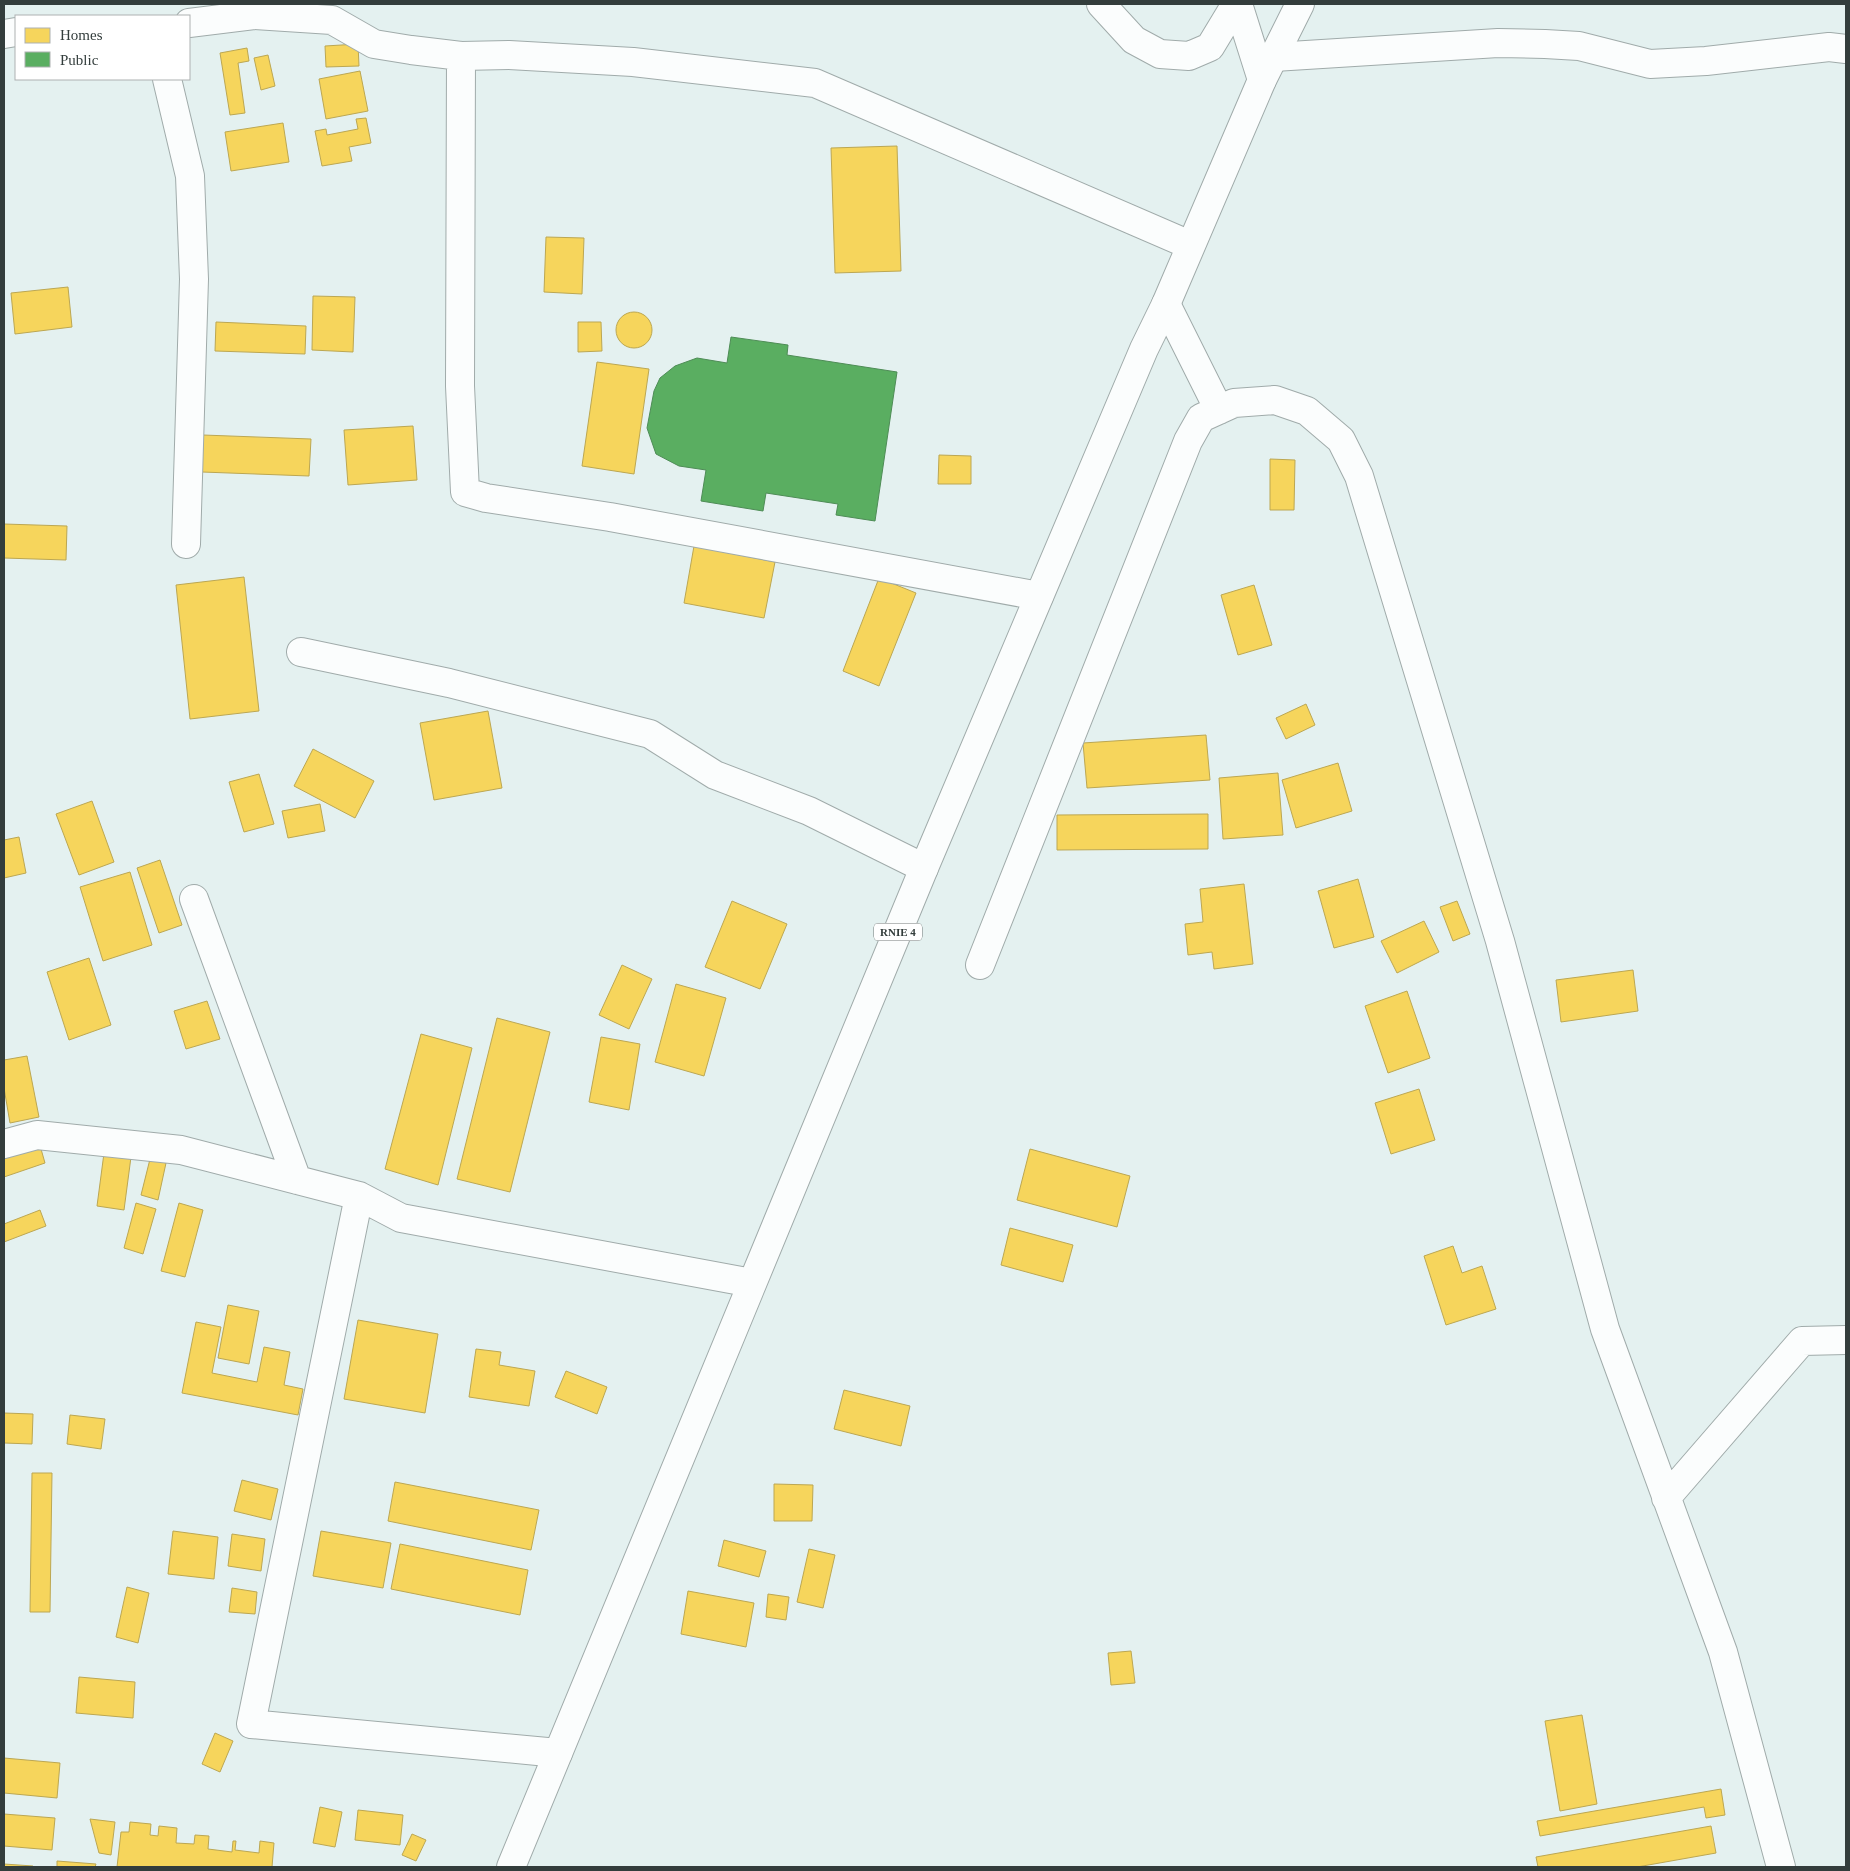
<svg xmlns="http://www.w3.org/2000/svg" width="1850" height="1871" font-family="'Times New Roman',serif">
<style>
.homes{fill:#f6d55c;stroke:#bca752}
.public{fill:#5aae61;stroke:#4e8c56}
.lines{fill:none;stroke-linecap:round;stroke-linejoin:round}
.minor-casing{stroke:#a0abaa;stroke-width:30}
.primary-casing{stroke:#a0abaa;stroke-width:30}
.minor{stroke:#fbfdfd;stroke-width:28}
.primary{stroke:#fbfdfd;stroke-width:28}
.labels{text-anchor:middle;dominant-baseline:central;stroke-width:5;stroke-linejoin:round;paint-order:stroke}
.shield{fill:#fff;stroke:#707776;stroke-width:1}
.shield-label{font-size:11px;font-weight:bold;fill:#333d3c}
</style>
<rect width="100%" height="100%" fill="#e4f1f0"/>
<path class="homes" d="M 358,44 L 359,66 L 326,67 L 325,46 Z
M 247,48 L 249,61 L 238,63 L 245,113 L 230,115 L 220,53 Z
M 268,55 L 275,86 L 261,90 L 254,58 Z
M 360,71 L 368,111 L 326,119 L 319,79 Z
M 366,118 L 371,143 L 349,147 L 352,161 L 322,166 L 315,131 L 326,129 L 327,135 L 358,129 L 356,119 Z
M 283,123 L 289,162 L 231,171 L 225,132 Z
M 897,146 L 901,271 L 835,273 L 831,148 Z
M 546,237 L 584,238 L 582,294 L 544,292 Z
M 68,287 L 72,327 L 15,334 L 11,293 Z
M 313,296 L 355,297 L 353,352 L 312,350 Z
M616 330a18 18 0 1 1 36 0a18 18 0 1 1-36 0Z
M 216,322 L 306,326 L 305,354 L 215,351 Z
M 578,322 L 601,322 L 602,351 L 578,352 Z
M 597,362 L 649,369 L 634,474 L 582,466 Z
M 413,426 L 417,480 L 348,485 L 344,430 Z
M 203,435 L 311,439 L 309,476 L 202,472 Z
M 939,455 L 971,456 L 971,484 L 938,484 Z
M 1270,459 L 1295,460 L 1294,510 L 1270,510 Z
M 4,524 L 67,526 L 66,560 L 4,558 Z
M 694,546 L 775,562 L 764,618 L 684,603 Z
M 244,577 L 259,711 L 190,719 L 176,585 Z
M 879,578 L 916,593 L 879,686 L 843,671 Z
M 1254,585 L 1272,645 L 1238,655 L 1221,595 Z
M 1306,704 L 1315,725 L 1286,739 L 1276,718 Z
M 488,711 L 502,788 L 434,800 L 420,723 Z
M 1206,735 L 1210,780 L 1087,788 L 1083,743 Z
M 313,749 L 374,781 L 355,818 L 294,786 Z
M 1338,763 L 1352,811 L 1296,828 L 1282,780 Z
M 1278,773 L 1283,835 L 1223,839 L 1219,778 Z
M 259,774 L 274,824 L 244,832 L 229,782 Z
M 92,801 L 114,862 L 79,875 L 56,814 Z
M 320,804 L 325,831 L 288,838 L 282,811 Z
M 1208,814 L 1208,849 L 1057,850 L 1057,815 Z
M 19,837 L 26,873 L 4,878 L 4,840 Z
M 160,860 L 182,925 L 159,933 L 137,868 Z
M 130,872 L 152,945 L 103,961 L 80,887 Z
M 1358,879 L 1374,937 L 1334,948 L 1318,891 Z
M 1244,884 L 1253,964 L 1214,969 L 1212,952 L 1188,955 L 1185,924 L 1203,922 L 1200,889 Z
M 732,901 L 787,924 L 760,989 L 705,967 Z
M 1457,901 L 1470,934 L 1453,941 L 1440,907 Z
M 1424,921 L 1439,952 L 1397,973 L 1381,941 Z
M 89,958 L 111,1025 L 69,1040 L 47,972 Z
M 622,965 L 652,979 L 629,1029 L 599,1015 Z
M 1633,970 L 1638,1011 L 1561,1022 L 1556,980 Z
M 676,984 L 726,998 L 704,1076 L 655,1062 Z
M 1407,991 L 1430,1058 L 1388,1073 L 1365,1006 Z
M 207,1001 L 220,1039 L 186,1049 L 174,1011 Z
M 497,1018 L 550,1032 L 510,1192 L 457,1179 Z
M 421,1034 L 472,1048 L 438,1185 L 385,1169 Z
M 601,1037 L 640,1044 L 629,1110 L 589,1102 Z
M 27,1056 L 39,1117 L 10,1123 L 4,1088 L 4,1060 Z
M 1419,1089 L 1435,1140 L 1391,1154 L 1375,1103 Z
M 39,1142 L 45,1163 L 4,1177 L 4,1154 Z
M 1030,1149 L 1130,1176 L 1117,1227 L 1017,1200 Z
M 104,1153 L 131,1157 L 124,1210 L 97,1206 Z
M 150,1159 L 166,1163 L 158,1200 L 141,1195 Z
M 136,1203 L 156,1209 L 143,1254 L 124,1248 Z
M 179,1203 L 203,1210 L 185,1277 L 161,1271 Z
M 40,1210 L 46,1226 L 4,1242 L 4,1224 Z
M 1010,1228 L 1073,1245 L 1063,1282 L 1001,1265 Z
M 1453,1246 L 1462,1273 L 1482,1266 L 1496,1309 L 1446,1325 L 1424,1256 Z
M 228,1305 L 259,1311 L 249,1364 L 218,1358 Z
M 358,1320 L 438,1334 L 425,1413 L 344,1399 Z
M 196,1322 L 221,1327 L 212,1373 L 257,1382 L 264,1347 L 290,1352 L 284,1385 L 303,1389 L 298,1415 L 182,1393 Z
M 476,1349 L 501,1352 L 499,1365 L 535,1371 L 529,1406 L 469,1397 Z
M 566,1371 L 607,1387 L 597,1414 L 555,1397 Z
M 844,1390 L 910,1406 L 901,1446 L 834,1429 Z
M 4,1413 L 33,1414 L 32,1444 L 4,1443 Z
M 70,1415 L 105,1419 L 101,1449 L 67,1444 Z
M 32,1473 L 52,1473 L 50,1612 L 30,1612 Z
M 242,1480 L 278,1489 L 271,1520 L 234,1511 Z
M 395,1482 L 539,1510 L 531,1550 L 388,1521 Z
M 774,1484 L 813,1485 L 812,1521 L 774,1521 Z
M 173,1531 L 218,1537 L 214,1579 L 168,1574 Z
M 321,1531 L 391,1543 L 383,1588 L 313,1576 Z
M 232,1534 L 265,1539 L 261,1571 L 228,1566 Z
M 724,1540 L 766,1551 L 759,1577 L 718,1566 Z
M 400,1544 L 528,1570 L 520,1615 L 391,1589 Z
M 809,1549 L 835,1555 L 823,1608 L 797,1602 Z
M 127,1587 L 149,1593 L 138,1643 L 116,1637 Z
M 232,1588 L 257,1592 L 255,1614 L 229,1612 Z
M 688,1591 L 754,1603 L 746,1647 L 681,1634 Z
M 768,1594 L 789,1597 L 786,1620 L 766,1617 Z
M 1131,1651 L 1135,1683 L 1111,1685 L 1108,1653 Z
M 79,1677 L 135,1682 L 133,1718 L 76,1713 Z
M 1582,1715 L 1597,1804 L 1560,1811 L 1545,1721 Z
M 215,1733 L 233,1741 L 220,1772 L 202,1764 Z
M 4,1758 L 60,1763 L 57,1798 L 4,1793 Z
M 1721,1789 L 1725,1815 L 1706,1818 L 1704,1807 L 1540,1836 L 1537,1821 Z
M 320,1807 L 342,1812 L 335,1847 L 313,1843 Z
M 358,1810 L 403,1815 L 400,1845 L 355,1840 Z
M 4,1814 L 55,1818 L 52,1850 L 4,1846 Z
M 90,1819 L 115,1822 L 111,1855 L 99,1853 Z
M 130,1822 L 151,1824 L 150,1835 L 158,1836 L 159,1826 L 177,1828 L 176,1843 L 194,1844 L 195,1835 L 209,1836 L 208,1849 L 232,1852 L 233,1841 L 236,1841 L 235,1850 L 259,1853 L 260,1841 L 274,1843 L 272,1867 L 117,1867 L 121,1832 L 129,1832 Z
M 1711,1826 L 1716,1853 L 1637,1867 L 1538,1867 L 1536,1857 Z
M 412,1834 L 426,1840 L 416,1861 L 402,1855 Z
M 57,1861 L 96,1864 L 95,1867 L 57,1867 Z
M 4,1864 L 33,1866 L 33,1867 L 4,1867 Z"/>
<path class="public" d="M 731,337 L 788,345 L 787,355 L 897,372 L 875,521 L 836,515 L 838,504 L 766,493 L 763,511 L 701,501 L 706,470 L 679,466 L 656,454 L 647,428 L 654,391 L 660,378 L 675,366 L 697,358 L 727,363 Z"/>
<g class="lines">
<defs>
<path id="minor" d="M 1101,4 L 1134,40 L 1160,54 L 1189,56 L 1210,47 L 1236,4
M 1238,4 L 1262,80
M 189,23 L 254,15 L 332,20 L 374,44 L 411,50 L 461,56 L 509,55 L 633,62 L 815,83 L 1190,245
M 4,34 L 16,32
M 461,56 L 460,386 L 465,492 L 486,498 L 610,517 L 1039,596
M 1274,57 L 1498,43 L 1545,44 L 1579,46 L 1650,64 L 1706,61 L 1829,47 L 1846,49
M 167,79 L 190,176 L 194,279 L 186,544
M 1166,304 L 1219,410
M 301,652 L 449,683 L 650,734 L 715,775 L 809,811 L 924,868
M 194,899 L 297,1180
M 980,965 L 1188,441 L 1201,418 L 1234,403 L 1275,400 L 1307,411 L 1341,440 L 1359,476 L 1500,941 L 1605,1329 L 1723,1652 L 1781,1867
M 4,1144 L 37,1135 L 181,1150 L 359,1196 L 401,1218 L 752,1283
M 359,1196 L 251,1724 L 558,1753
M 1666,1498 L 1802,1341 L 1846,1340"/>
<path id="primary" d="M 511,1867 L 924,868 L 1144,349 L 1166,304 L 1262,80 L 1300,4"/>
</defs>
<use href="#minor" class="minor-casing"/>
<use href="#primary" class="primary-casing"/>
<use href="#minor" class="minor"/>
<use href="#primary" class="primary"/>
</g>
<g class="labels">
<rect class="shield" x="874" y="923.5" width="48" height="17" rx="4"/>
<g class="shield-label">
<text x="898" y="932">RNIE 4</text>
</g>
</g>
<rect width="1850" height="1871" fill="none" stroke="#333d3c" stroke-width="10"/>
<rect x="15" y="15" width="175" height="65" fill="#ffffff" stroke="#adb1b1"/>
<rect x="25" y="28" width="25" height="15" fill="#f6d55c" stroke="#adb1b1"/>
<text x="60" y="40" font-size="15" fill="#333d3c">Homes</text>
<rect x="25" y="52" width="25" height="15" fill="#5aae61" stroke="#adb1b1"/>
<text x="60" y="65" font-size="15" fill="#333d3c">Public</text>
</svg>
